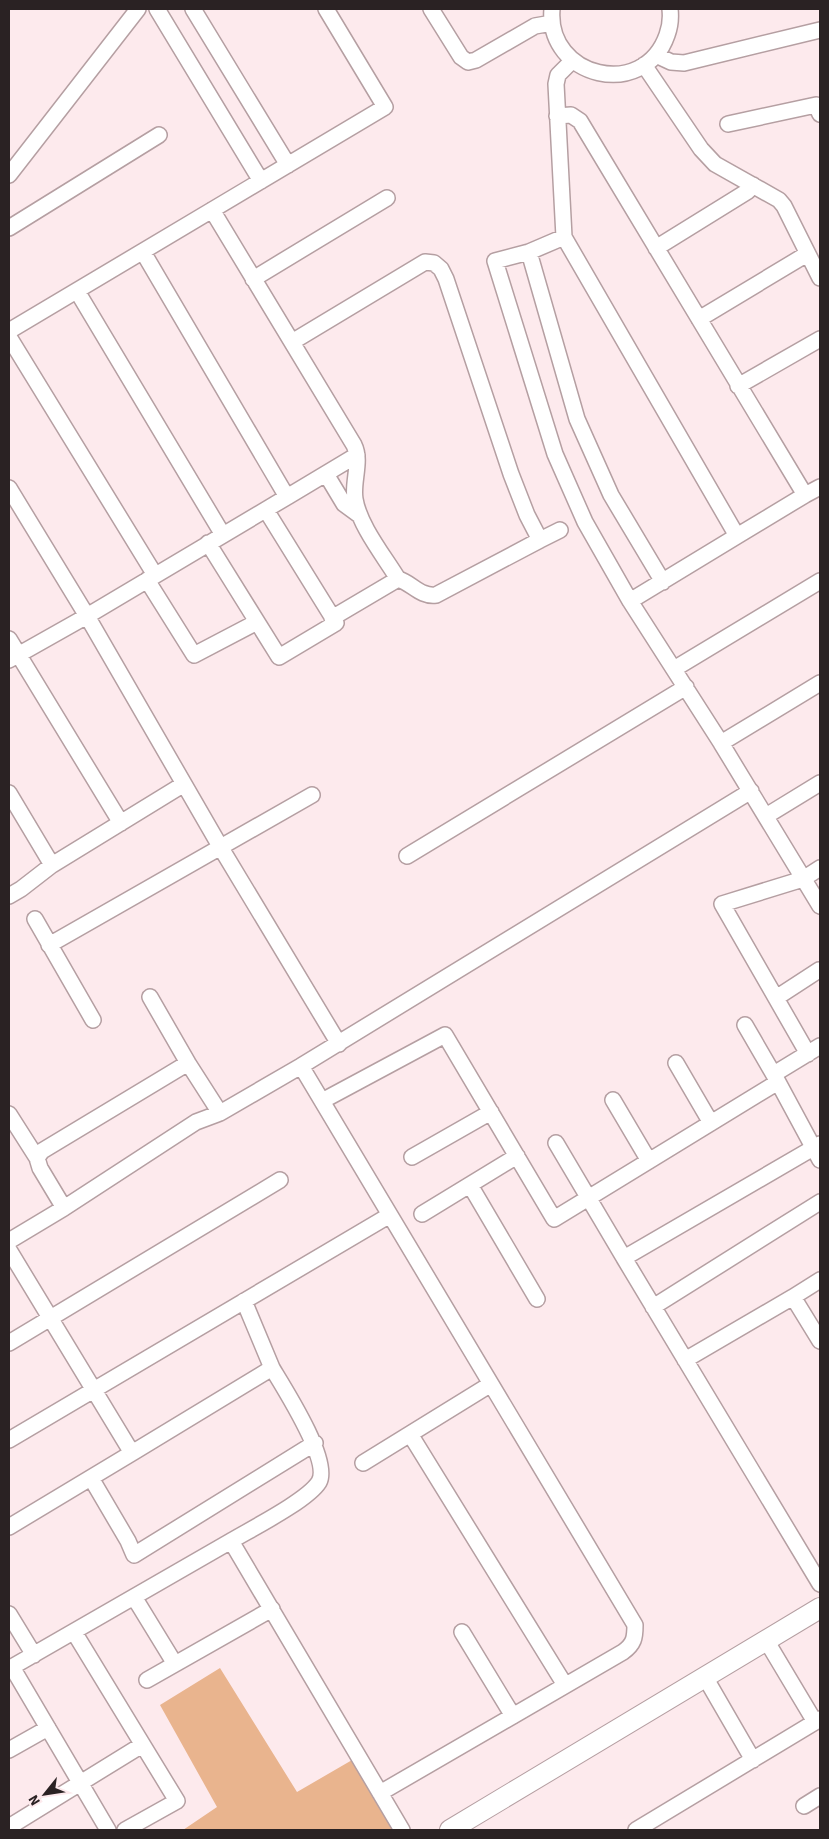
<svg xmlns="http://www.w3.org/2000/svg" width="829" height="1839" font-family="'Source Sans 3',sans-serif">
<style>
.green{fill:#e9b48e}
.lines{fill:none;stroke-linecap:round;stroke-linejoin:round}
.minor-casing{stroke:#b59fa2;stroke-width:18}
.tertiary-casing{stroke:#b59fa2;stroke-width:22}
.minor{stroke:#fff;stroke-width:15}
.tertiary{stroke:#fff;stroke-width:20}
</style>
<rect width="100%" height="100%" fill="#fdeaed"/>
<path class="green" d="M 220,1668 L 297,1792 L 359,1756 L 402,1830 L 183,1830 L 217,1807 L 160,1705 Z"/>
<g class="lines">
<defs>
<path id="minor" d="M 157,9 L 261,181
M 193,9 L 288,165
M 431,9 L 461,57 L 468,62 L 476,60 L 535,26 L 552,23
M 552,9 C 546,78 644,101 667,35 C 670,27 671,18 670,9
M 656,55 L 671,62 L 684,63 L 820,30
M 572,61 L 558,75 L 556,84 L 564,237 L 737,536 L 630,601
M 644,65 L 701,149 L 715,164 L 779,200 L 784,206 L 820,278
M 557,116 L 571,115 L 580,121 L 805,495 L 737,536
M 728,124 L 816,105 L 820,114
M 9,175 L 138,9
M 212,210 L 354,445 C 362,461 352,482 355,499 C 359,525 384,556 398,579 C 412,583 420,597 436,595 L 540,540
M 9,228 L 159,135
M 564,237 L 529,252 L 495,261 L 555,454 L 585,522 L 630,601 L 721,743 L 820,906
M 656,248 L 748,191 L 753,185
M 529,252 L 577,419 L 611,495 L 663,582
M 253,279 L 387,198
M 77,291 L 223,535
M 699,319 L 807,254
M 9,331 L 385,107 L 326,9
M 9,337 L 155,575
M 292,342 L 425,262 L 434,263 L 441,269 L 446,279 L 511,474 L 527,515 L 540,540 L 560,530
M 738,386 L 820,339
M 326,474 L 344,504 L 359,515
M 9,488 L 87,616 L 221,848 L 339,1044
M 805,495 L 820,487
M 287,497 L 357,455
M 208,543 L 279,657 L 336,623 L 266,510
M 147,580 L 194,655 L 257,622
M 332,618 L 398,579
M 9,639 L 121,823
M 9,660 L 87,616 L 287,497 L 143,252
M 674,669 L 820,581
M 721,743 L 820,683
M 9,793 L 52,865
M 766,816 L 820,783
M 407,856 L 686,687
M 9,896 L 21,889 L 52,865 L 184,784
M 35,919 L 93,1020
M 49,945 L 312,795
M 150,997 L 188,1063 L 220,1113
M 776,998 L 819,970
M 745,1025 L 778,1082
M 808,1054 L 722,904 L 803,879 L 820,868
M 676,1063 L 711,1123
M 301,1066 L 751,791
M 774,1074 L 820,1046
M 613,1100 L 649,1161
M 322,1101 L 445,1035 L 554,1219 L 778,1082 L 820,1160
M 9,1114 L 37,1158
M 556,1143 L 624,1258 L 820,1144
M 412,1157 L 491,1112
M 470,1185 L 537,1299
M 64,1208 L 40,1168 L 37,1158 L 42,1151 L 188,1063
M 422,1214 L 517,1156
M 9,1241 L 64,1208 L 196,1122 L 220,1113 L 301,1066 L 635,1625 C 635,1638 634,1644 623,1652 L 380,1793
M 9,1250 L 132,1453 L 9,1527
M 624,1258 L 820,1584
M 793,1297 L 820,1280
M 653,1307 L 820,1202
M 9,1343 L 280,1180
M 685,1360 L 793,1297 L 820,1341
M 410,1434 L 565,1685
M 9,1440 L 390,1215
M 132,1453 L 272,1368 L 244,1301
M 363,1463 L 491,1384
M 91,1478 L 128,1541 L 134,1555 L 315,1443
M 231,1541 C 253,1528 308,1500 319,1482 C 331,1461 284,1388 272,1368
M 134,1597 L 175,1664
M 9,1614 L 34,1655
M 74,1632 L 177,1801 L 125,1830
M 462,1632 L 513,1716
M 766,1640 L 815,1722
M 12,1667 L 231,1541 L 402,1830
M 9,1669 L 12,1667 L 108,1830
M 705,1677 L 753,1760
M 147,1680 L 272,1609
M 9,1750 L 48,1728
M 804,1806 L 820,1796
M 9,1827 L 142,1745
M 636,1830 L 820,1719"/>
<path id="tertiary" d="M 450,1830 L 820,1608"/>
</defs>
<use href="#minor" class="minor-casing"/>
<use href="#tertiary" class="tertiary-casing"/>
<use href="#minor" class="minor"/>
<use href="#tertiary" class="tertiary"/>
</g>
<rect width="829" height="1839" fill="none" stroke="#2a2223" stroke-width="20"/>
<g transform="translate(45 1794) rotate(240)" stroke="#fdeaed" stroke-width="4" paint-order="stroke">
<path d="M0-4L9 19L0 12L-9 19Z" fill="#2a2223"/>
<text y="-8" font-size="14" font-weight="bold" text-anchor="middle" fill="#2a2223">N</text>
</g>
</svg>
